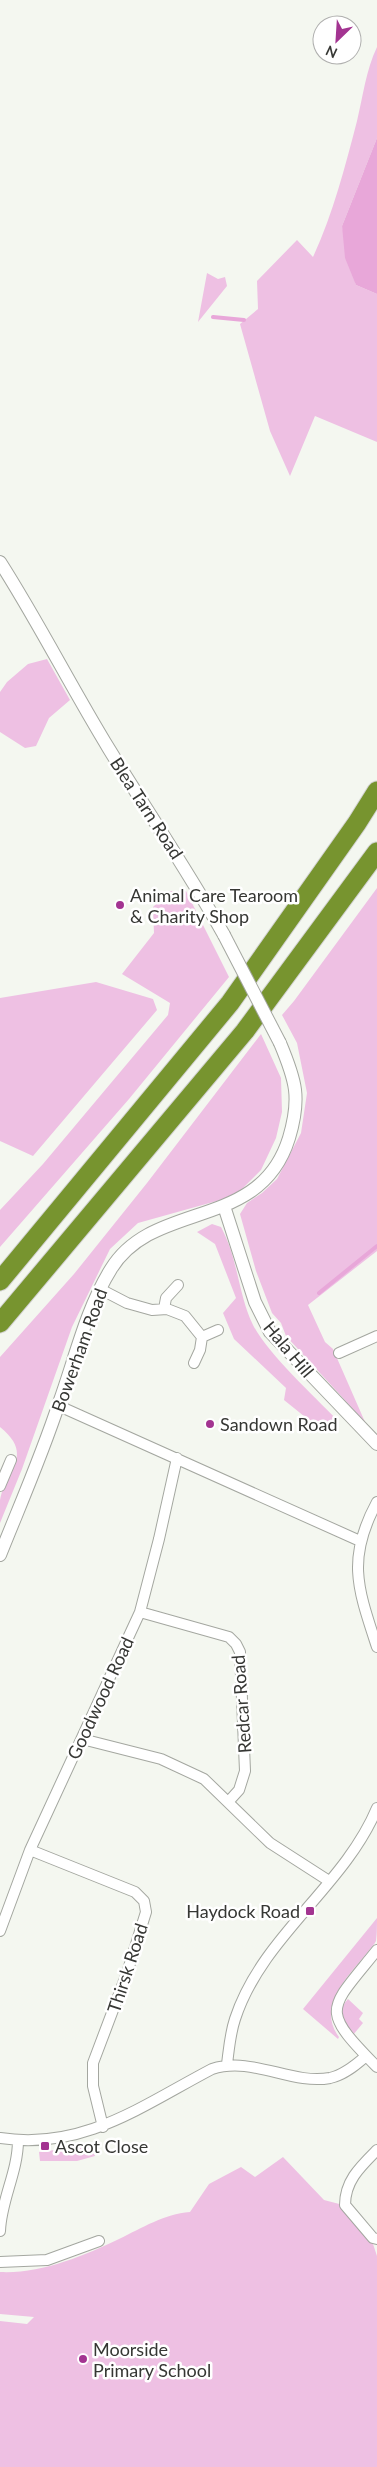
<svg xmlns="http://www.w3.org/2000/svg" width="377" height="2467" font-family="Lato,sans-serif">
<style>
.green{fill:#eec0e3}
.water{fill:#e8a7d9}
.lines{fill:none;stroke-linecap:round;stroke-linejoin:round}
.stream{stroke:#e8a7d9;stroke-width:4}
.minor-casing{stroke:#a4a7a0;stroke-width:12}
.tertiary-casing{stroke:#a4a7a0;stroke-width:14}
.motorway-casing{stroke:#d3d3d2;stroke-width:21}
.minor{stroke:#fff;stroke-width:10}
.tertiary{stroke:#fff;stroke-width:12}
.motorway{stroke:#77942f;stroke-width:19}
.tertiary-bridge-casing{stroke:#a4a7a0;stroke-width:14;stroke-linecap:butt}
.tertiary-bridge{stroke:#fff;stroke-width:12}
.poi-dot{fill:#a33491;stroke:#fff;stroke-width:2}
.labels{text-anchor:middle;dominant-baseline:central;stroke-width:5;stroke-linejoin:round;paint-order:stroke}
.street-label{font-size:18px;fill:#363734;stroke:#fff}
.poi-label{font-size:18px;fill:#363734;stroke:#fff;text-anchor:start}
</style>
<rect width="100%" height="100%" fill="#f4f7f0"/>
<path class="green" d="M 377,47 L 377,138 L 342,226 L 356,285 L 377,294 L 377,442 L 315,416 L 290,476 L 270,431 L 240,324 L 258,309 L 257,281 L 297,240 L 313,257 C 333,214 345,167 357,121 C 363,96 366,70 377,47 Z
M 207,273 L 218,279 L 225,277 L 227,286 L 198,322 Z
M 47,659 L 70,700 L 49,718 L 36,746 L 25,748 L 0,732 L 0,692 L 7,682 L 28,664 Z
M 377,888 L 377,1251 L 308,1305 L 325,1342 L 333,1349 L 365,1422 L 286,1336 L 281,1323 L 272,1313 L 256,1271 L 240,1214 L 247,1203 L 262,1193 L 277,1179 L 301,1133 L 307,1093 L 297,1043 L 282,1015 L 294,1001 Z
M 170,891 L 186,891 L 229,977 L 129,1099 L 0,1247 L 0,1210 L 43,1164 L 168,1015 L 170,1003 L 122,974 L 154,933 L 153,907 Z
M 96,982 L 153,999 L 157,1010 L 33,1156 L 0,1141 L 0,998 Z
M 261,1034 L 281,1078 L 282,1112 L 276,1138 L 261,1170 L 241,1190 L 224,1199 L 138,1223 L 110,1249 L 72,1327 L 22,1469 L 0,1523 C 0,1516 0,1507 0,1500 C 6,1468 35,1456 0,1427 L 0,1357 L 74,1274 L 147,1183 Z
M 212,1224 L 221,1227 C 238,1258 238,1294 253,1325 C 268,1354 313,1395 337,1420 L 325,1433 L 284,1400 L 286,1388 L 234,1339 L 223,1313 L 236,1298 L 215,1244 L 197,1232 Z
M 377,1918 C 377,1924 377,1935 376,1941 C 374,1945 369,1950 367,1953 C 348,1976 316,2007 339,2037 L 338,2039 L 303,2009 Z
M 348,1999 L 363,2013 L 359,2019 L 363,2023 L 353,2035 C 343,2023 336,2012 348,1999 Z
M 91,2143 L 95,2156 L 77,2161 L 40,2161 L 39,2152 L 78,2147 Z
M 283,2157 L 324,2200 L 347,2206 L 370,2235 L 377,2256 L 377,2467 L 0,2467 L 0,2321 L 27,2324 L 34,2317 L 0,2314 L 0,2272 C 40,2274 84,2256 119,2239 C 142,2228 164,2214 190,2212 L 209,2184 L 241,2167 L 255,2177 Z"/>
<path class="water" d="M 377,138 L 377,294 L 356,285 L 345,258 L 342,226 Z"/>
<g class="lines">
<path class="stream" d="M 213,317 L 244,320
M 319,1293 L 377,1246"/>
<defs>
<path id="minor" d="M 100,1289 L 127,1303 L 152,1310 L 167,1309 L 185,1316 L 202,1337
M 164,1309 L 166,1298 L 178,1285
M 339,1353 L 377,1336
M 194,1363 L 200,1350 L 202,1337 L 218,1330
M 59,1406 L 360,1541
M 0,1486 L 11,1460
M 377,1502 C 346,1559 358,1589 377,1647
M 140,1612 L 229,1637 L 236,1644 L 240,1652 L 245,1771 L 239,1790 L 229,1801
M 82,1739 L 161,1759 L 204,1779 L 270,1843 L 329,1881
M 30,1850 L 135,1892 L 144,1901 L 146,1912 L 127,1973 L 93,2063 L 93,2086 L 103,2127
M 0,1931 L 30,1850 L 140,1612 L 159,1539 L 177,1458
M 377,1950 C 328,2011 319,2008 377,2067
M 227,2064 C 229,2049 230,2034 235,2019 C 262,1936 344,1887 377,1808
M 0,2138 C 83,2151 143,2105 212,2069 C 253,2056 291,2085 330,2078 C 344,2075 356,2065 366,2056
M 377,2150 C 360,2167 345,2181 345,2205 L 373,2238 L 377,2239
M 0,2231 C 1,2200 18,2172 18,2140
M 0,2262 L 47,2260 L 99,2241"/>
<path id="tertiary" d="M 0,562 C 39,623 71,687 109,749 C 147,811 188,871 224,935
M 224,1206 L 255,1302 L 270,1332 L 377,1444
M 0,1555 C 20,1505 42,1455 59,1403 C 75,1359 86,1309 111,1269 C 154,1199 260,1232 289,1138 C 301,1098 296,1081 280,1043"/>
<path id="motorway" d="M 0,1281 L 230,1003 L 357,823 L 377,791
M 0,1323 L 245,1031 L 377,852"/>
</defs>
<use href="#minor" class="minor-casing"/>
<use href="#tertiary" class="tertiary-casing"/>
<use href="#motorway" class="motorway-casing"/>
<use href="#minor" class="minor"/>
<use href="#tertiary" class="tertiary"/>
<use href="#motorway" class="motorway"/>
<defs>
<path id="tertiary-bridge" d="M 224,935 L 280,1043"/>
</defs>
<use href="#tertiary-bridge" class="tertiary-bridge-casing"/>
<use href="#tertiary-bridge" class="tertiary-bridge"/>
</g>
<g class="poi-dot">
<circle cx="120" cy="905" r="5"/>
<circle cx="210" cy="1424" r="5"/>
<rect x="305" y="1906" width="10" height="10" rx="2.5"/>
<rect x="40" y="2141" width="10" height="10" rx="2.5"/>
<circle cx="83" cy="2359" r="5"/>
</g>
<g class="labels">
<g class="street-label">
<text transform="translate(147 808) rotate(57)">Blea Tarn Road</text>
<text transform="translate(289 1349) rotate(50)">Hala Hill</text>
<text transform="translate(79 1350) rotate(-70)">Bowerham Road</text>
<text transform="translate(100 1698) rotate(-65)">Goodwood Road</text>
<text transform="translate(241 1704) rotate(-94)">Redcar Road</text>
<text transform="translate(127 1968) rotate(-72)">Thirsk Road</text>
</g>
<g class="poi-label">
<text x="130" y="895">Animal Care Tearoom<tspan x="130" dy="21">&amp; Charity Shop</tspan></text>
<text x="220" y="1424">Sandown Road</text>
<text x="300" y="1911" text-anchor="end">Haydock Road</text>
<text x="55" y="2146">Ascot Close</text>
<text x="93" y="2349">Moorside<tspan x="93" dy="21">Primary School</tspan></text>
</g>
</g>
<g transform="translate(337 40) rotate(205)"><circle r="24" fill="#ffffff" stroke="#afafae"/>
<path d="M0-4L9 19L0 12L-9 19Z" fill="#a33491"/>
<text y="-8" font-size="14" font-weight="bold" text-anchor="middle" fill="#363734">N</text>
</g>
</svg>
